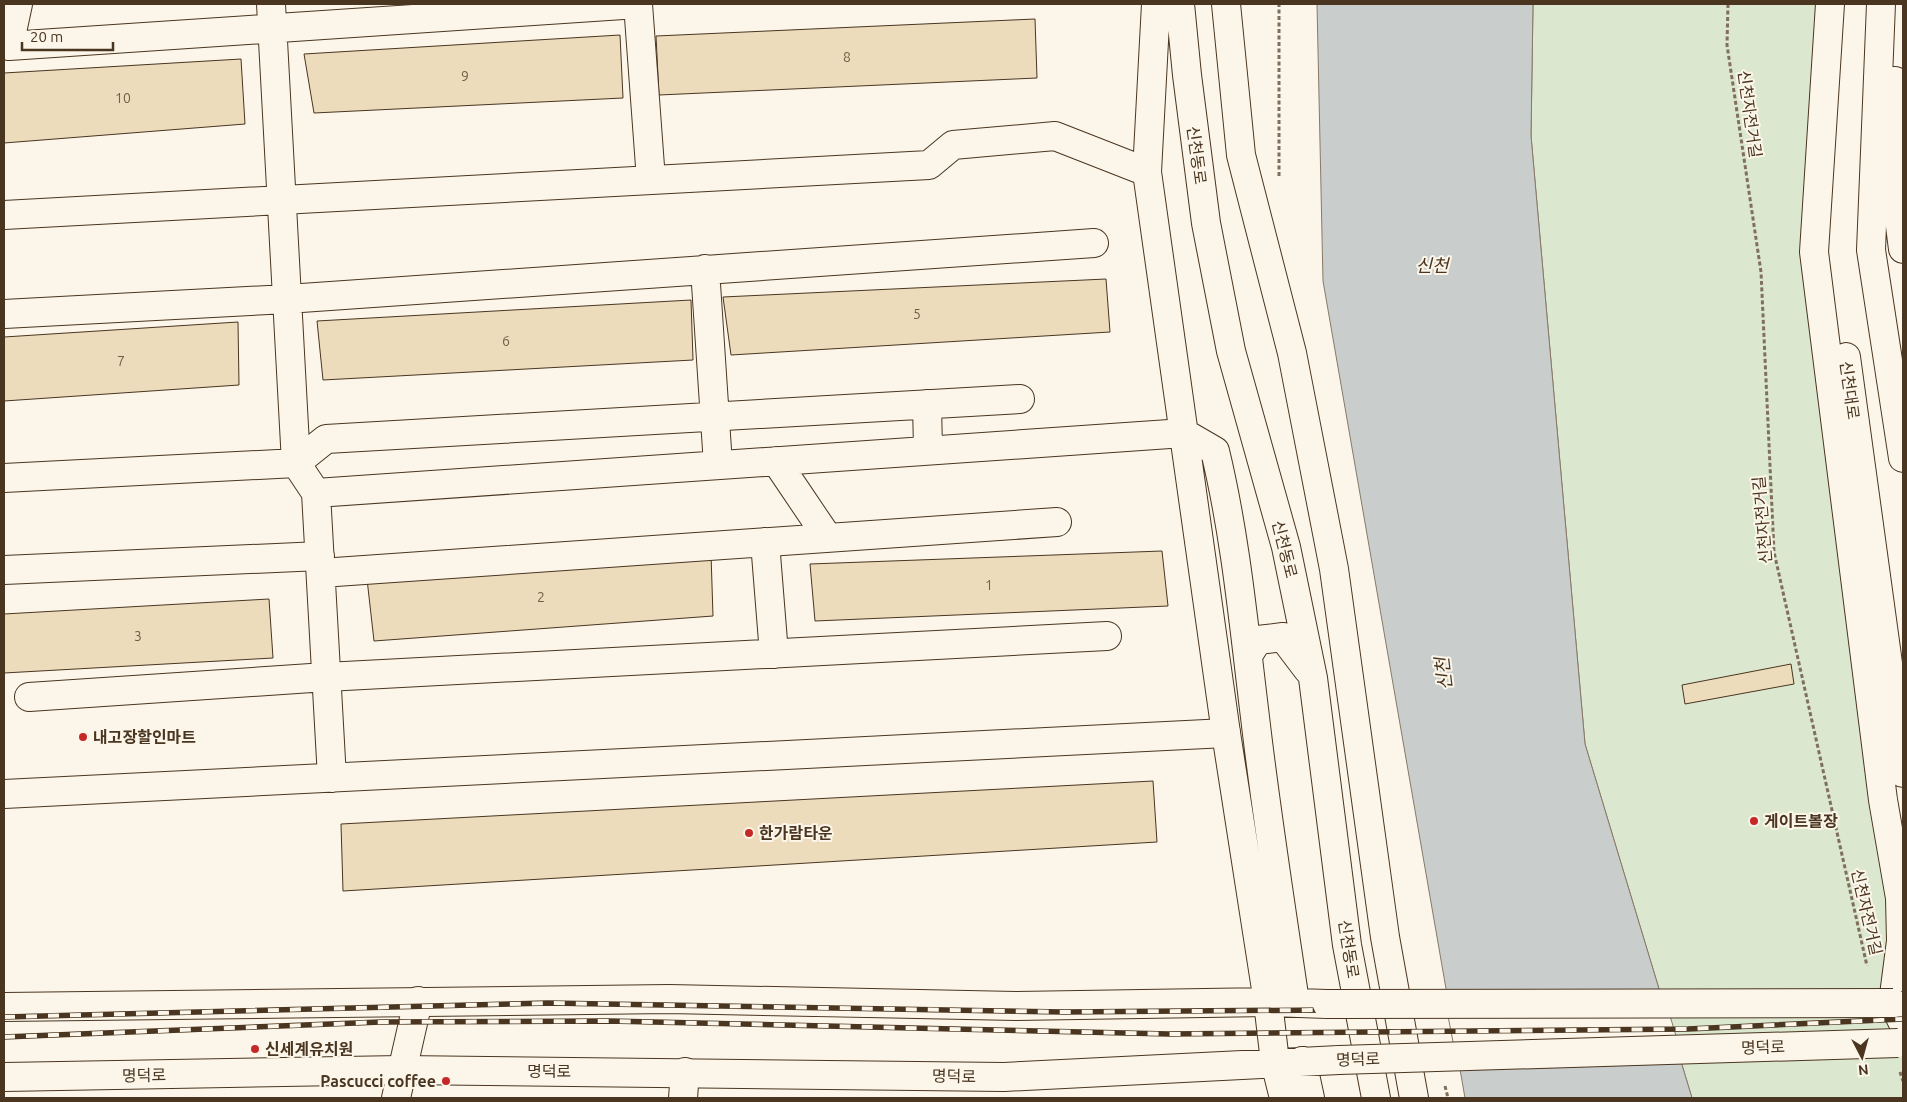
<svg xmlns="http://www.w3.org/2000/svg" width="1907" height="1102" font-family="Ubuntu,'Noto Sans KR',sans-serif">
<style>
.green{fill:#dce7d0;stroke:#887966}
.water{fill:#c9cecd;stroke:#887966}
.pier{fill:#fbf6e9;stroke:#887966}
.building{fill:#ecdcbc;stroke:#4a3520}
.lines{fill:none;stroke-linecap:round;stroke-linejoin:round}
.minor-casing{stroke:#4a3520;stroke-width:30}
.major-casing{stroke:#4a3520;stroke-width:30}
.highway-casing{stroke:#4a3520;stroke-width:30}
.path{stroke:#7f6f5c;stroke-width:3;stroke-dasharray:4 2.5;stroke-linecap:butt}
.minor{stroke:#fbf6e9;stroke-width:28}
.major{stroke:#fbf6e9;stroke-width:28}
.highway{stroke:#fbf6e9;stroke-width:28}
.rail-casing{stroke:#4a3520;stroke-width:5.5}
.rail{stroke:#fbf6e9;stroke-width:4;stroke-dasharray:11;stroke-linecap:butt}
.major-bridge-casing{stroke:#4a3520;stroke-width:30;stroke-linecap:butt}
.major-bridge{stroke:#fbf6e9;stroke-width:28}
.poi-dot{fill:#c62828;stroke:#fbf6e9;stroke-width:2}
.labels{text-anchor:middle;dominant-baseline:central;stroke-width:4;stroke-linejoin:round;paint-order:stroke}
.number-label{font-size:14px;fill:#725f47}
.street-label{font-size:16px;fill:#4a3520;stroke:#fbf6e9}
.poi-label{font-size:16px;font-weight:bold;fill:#4a3520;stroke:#fbf6e9;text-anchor:start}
.water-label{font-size:18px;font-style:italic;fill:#4a3520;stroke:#fbf6e9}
</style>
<rect width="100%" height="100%" fill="#fbf6e9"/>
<path class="green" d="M 1533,4 L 1830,4 L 1814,252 L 1903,1023 L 1903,1098 L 1692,1098 L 1585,744 L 1531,136 Z"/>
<path class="water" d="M 1317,4 L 1533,4 L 1531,136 L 1585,744 L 1692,1098 L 1465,1098 L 1323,281 Z"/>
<path class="pier" d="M 1668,1009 L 1679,1046 L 1455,1052 L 1448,1016 Z"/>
<path class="building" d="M 1035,19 L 1037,78 L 659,95 L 656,36 Z
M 620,35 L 623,98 L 314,113 L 304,54 Z
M 241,59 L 245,124 L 4,143 L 4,73 Z
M 1106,279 L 1110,332 L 731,355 L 723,297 Z
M 691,300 L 693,360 L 323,380 L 317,321 Z
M 238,322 L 239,385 L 4,401 L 4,337 Z
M 1162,551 L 1168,606 L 815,621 L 810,564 Z
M 711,554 L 713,616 L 374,641 L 367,579 Z
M 269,599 L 273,658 L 4,673 L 4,614 Z
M 1791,664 L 1794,684 L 1685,704 L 1682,685 Z
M 1153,781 L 1157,842 L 343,891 L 341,824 Z"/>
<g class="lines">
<defs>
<path id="minor" d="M 18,4 L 9,46 L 638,4
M 271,4 L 296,463
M 638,4 L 651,180
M 4,215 L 929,165 L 953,145 L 1055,136 L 1147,172
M 705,269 L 718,465
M 4,314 L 287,299 L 1094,243
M 927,404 L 928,450
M 776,461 L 828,538
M 296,463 L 326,439 L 1020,399
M 4,478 L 296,463 L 316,493 L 332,778
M 316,493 L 1184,433
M 765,542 L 774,654
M 4,570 L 320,556
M 321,573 L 1057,522
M 29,697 L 326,677 L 1107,636
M 4,794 L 1226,733
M 396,1098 L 418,1001
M 683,1098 L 685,1072"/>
<path id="major" d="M 1156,4 L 1147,172 L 1226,733 L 1268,1002 L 1275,1062 L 1284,1098
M 1180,4 L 1187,75 L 1206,223 L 1231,351 L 1286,547 L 1313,678 L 1347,945 L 1376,1098
M 1226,4 L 1241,155 L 1292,353 L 1334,569 L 1385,937 L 1414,1098
M 1184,433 L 1215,451 C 1236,538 1244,628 1255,717 C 1266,812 1281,907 1295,1002
M 1249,654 L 1258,640 L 1283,637 L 1308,670
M 4,1007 L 669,999 L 1016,1006 L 1268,1002 L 1327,1004
M 1302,1061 L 1310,1098
M 4,1077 L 401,1070 L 1004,1077 L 1339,1060"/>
<path id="highway" d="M 1830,4 L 1814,252 L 1883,800 L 1900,898 L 1901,941 L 1893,1003 L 1903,1023
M 1881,4 L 1871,250 L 1903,458
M 1895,81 L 1900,226 L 1903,249
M 1846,357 L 1903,773"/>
</defs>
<use href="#minor" class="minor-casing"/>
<use href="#major" class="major-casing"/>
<use href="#highway" class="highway-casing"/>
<path class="path" d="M 1728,4 L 1727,45 L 1761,272 L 1774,552 L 1867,966
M 1279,176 L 1279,4
M 1900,1072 L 1903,1081
M 1445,1086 L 1448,1098"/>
<use href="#minor" class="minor"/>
<use href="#major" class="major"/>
<use href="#highway" class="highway"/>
<defs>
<path id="rail" d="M 4,1017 L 548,1003 L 1064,1012 L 1445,1009 L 1903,994
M 4,1037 L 381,1022 L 609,1021 L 1169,1034 L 1688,1029 L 1903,1019"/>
</defs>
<use href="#rail" class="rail-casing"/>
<use href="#rail" class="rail"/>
<defs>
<path id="major-bridge" d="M 1327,1004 L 1893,1003
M 1339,1060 L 1898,1043"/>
</defs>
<use href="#major-bridge" class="major-bridge-casing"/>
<use href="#major-bridge" class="major-bridge"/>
</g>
<g class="poi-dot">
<circle cx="83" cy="737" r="5"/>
<circle cx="1754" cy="821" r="5"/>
<circle cx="749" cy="833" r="5"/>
<circle cx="255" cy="1049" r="5"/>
<circle cx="446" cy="1081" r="5"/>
</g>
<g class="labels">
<g class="number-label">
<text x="847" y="57">8</text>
<text x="465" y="76">9</text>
<text x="123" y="98">10</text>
<text x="917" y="314">5</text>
<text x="506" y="341">6</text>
<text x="121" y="361">7</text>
<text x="989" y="585">1</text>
<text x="541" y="597">2</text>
<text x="138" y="636">3</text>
</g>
<g class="street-label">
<text transform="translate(1750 114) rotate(82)">신천자전거길</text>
<text transform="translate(1197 155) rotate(82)">신천동로</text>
<text transform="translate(1850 390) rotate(82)">신천대로</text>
<text transform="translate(1762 520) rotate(-95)">신천자전거길</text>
<text transform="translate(1285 549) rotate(76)">신천동로</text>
<text transform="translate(1867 912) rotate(77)">신천자전거길</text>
<text transform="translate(1349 949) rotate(81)">신천동로</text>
<text transform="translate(1763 1047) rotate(-2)">명덕로</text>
<text transform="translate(1358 1059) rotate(-2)">명덕로</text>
<text x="549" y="1071">명덕로</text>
<text transform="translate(144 1075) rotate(-1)">명덕로</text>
<text transform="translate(954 1076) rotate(1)">명덕로</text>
</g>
<g class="poi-label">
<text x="93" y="737">내고장할인마트</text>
<text x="1764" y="821">게이트볼장</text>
<text x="759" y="833">한가람타운</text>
<text x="265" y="1049">신세계유치원</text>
<text x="436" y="1081" text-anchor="end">Pascucci coffee</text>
</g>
<g class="water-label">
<text x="1432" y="265">신천</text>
<text transform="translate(1443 674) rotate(-97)">신천</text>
</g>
</g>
<rect width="1907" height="1102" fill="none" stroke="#4a3520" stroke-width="10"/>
<g transform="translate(1862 1057) rotate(174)" stroke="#fbf6e9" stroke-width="4" paint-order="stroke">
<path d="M0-4L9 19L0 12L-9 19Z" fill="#4a3520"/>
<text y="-8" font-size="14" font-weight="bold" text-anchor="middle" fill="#4a3520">N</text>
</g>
<path d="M22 42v8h91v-8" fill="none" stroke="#4a3520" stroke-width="2.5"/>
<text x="30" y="42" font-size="15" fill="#4a3520" stroke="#fbf6e9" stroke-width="4" paint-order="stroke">20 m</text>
</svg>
